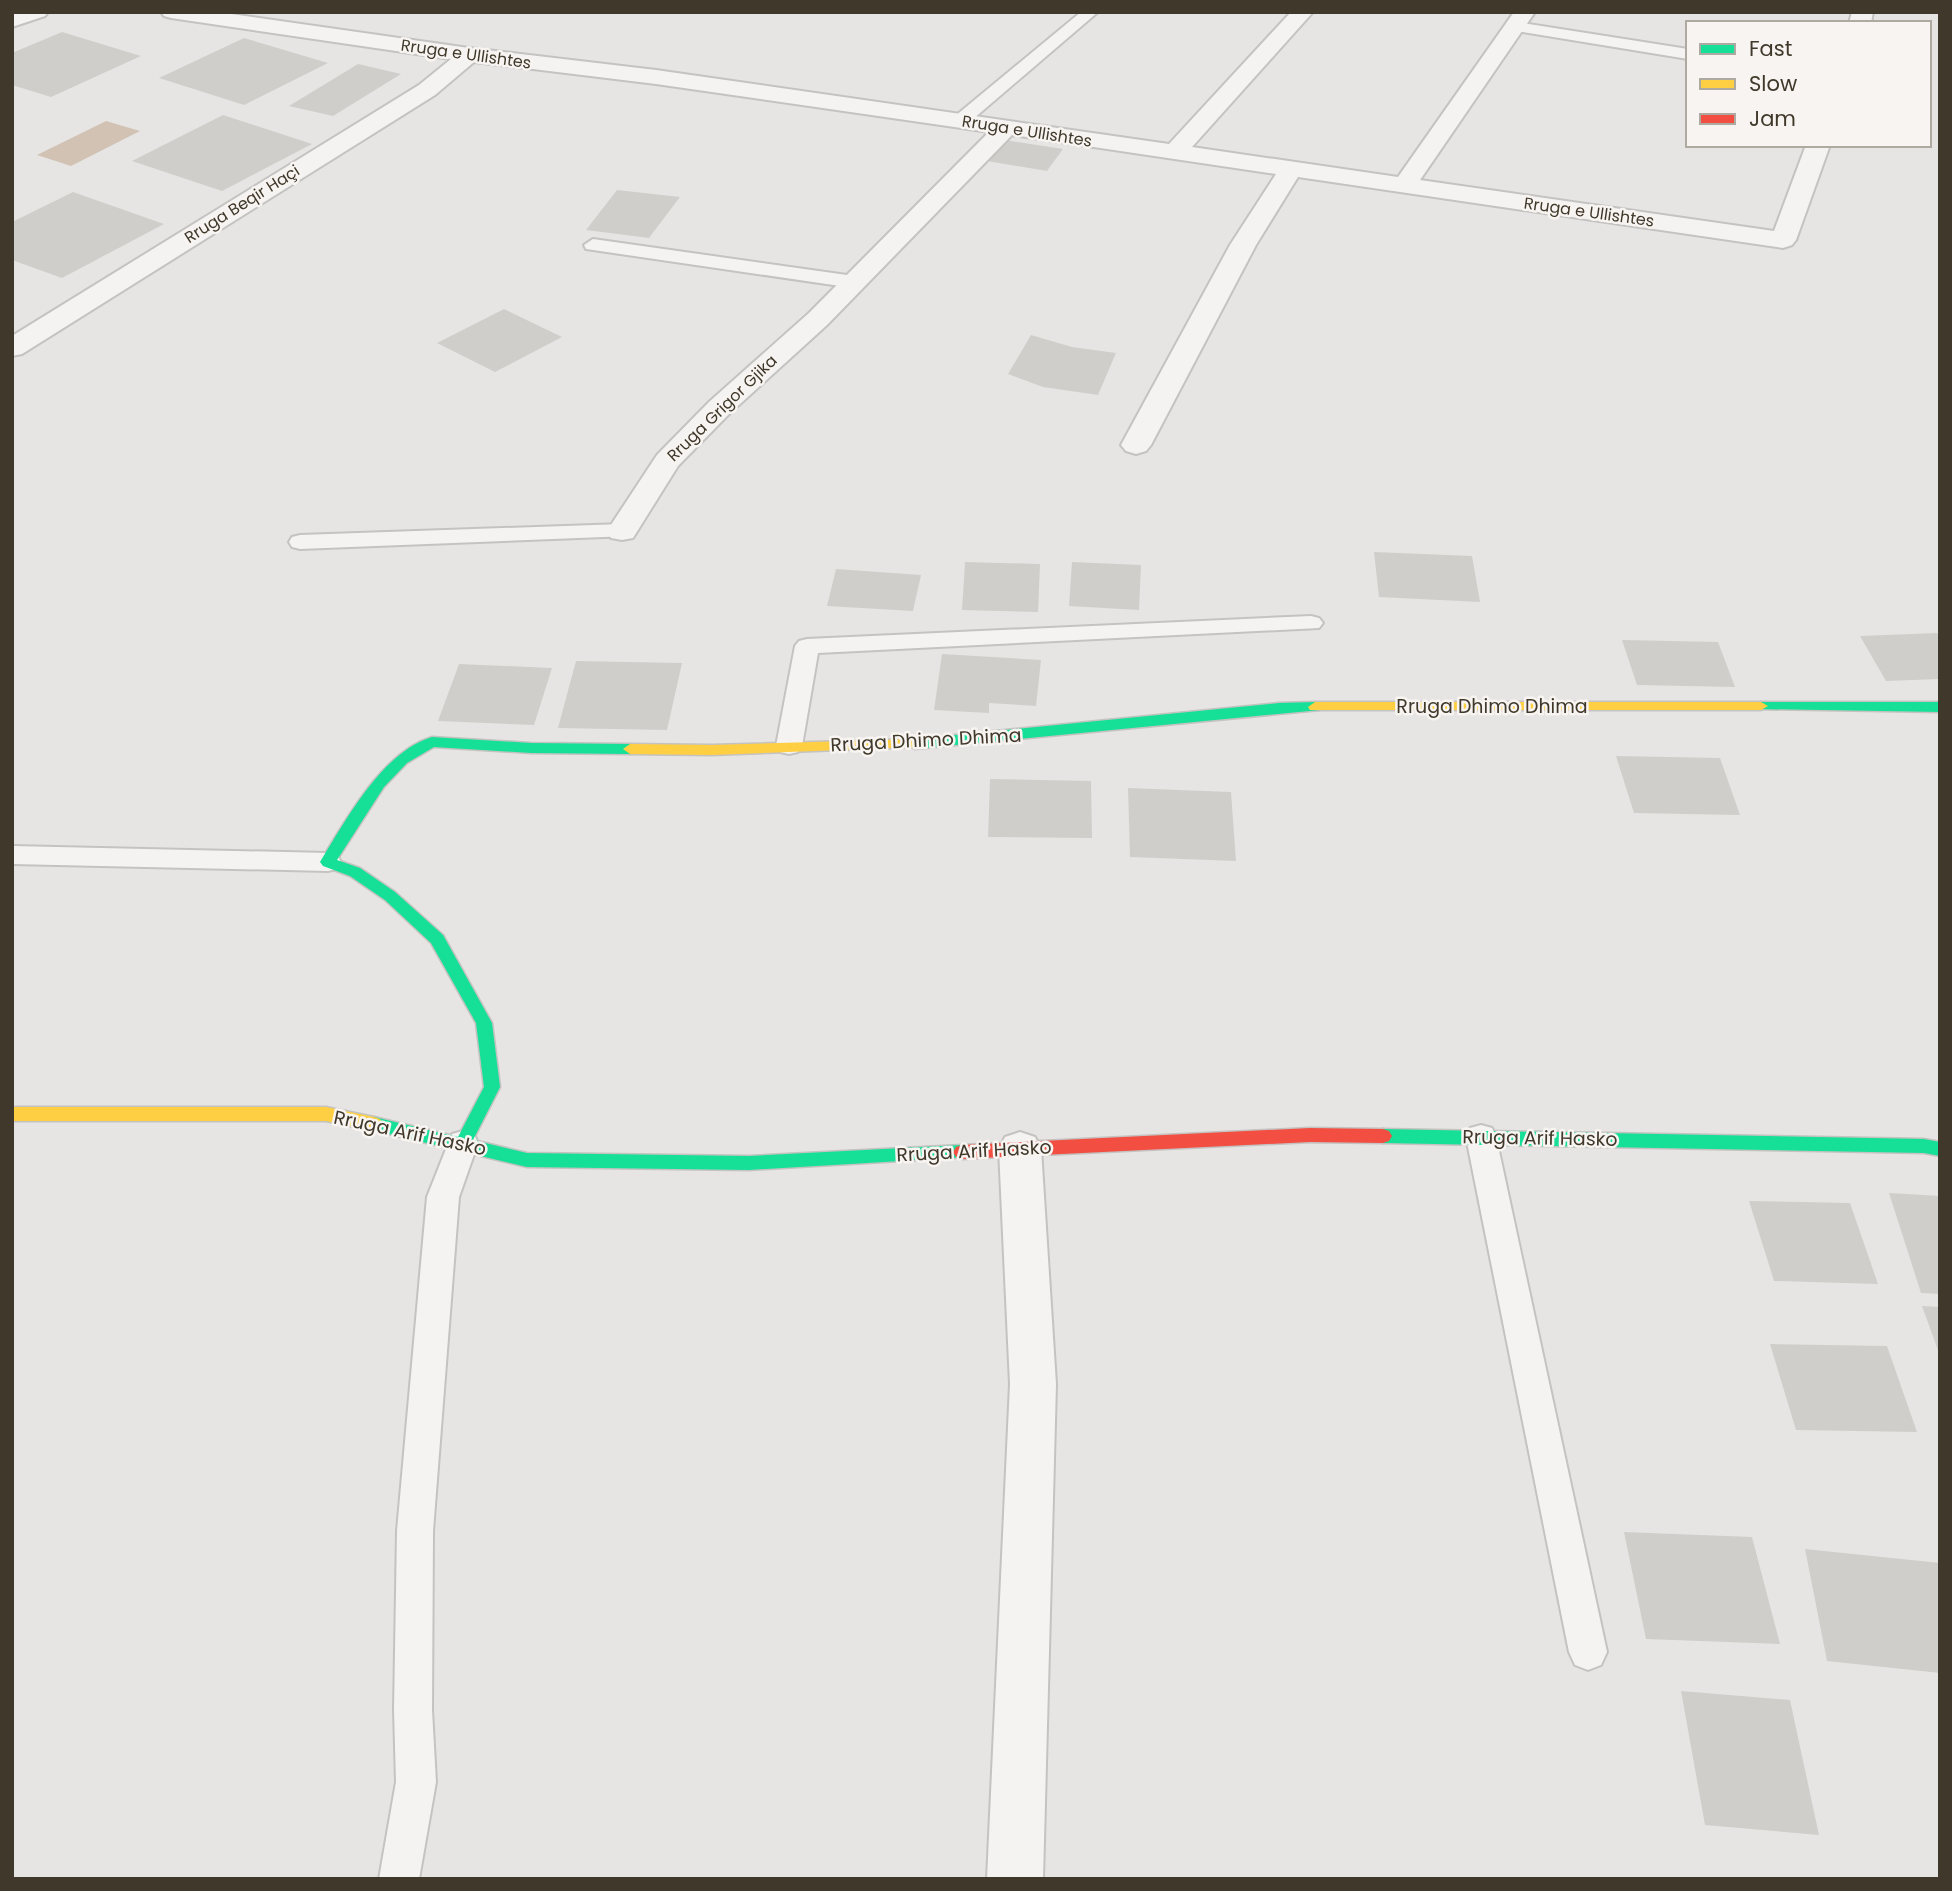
<svg xmlns="http://www.w3.org/2000/svg" width="1952" height="1891" font-family="Poppins,sans-serif">
<style>
.water{fill:#d1c2b3}
.building{fill:#d0cecb}
.lines{fill:none;stroke-linecap:round;stroke-linejoin:round}
.lane-casing{stroke:#c5c3c1;stroke-width:4}
.street-casing{stroke:#c5c3c1;stroke-width:4}
.fast-casing{stroke:#c5c3c1;stroke-width:3}
.slow-casing{stroke:#c5c3c1;stroke-width:3}
.jam-casing{stroke:#c5c3c1;stroke-width:3}
.lane{fill:#f5f3f2;fill-rule:evenodd}
.street{fill:#f5f3f2;fill-rule:evenodd}
.fast{fill:#16e098;fill-rule:evenodd}
.slow{fill:#ffcf43;fill-rule:evenodd}
.jam{fill:#f24e42;fill-rule:evenodd}
.labels{text-anchor:middle;dominant-baseline:central;stroke-width:5;stroke-linejoin:round;paint-order:stroke}
.far-street-label{font-size:16px;fill:#40382a;stroke:#f7f4f1}
.street-label{font-size:19px;fill:#40382a;stroke:#f7f4f1}
</style>
<rect width="100%" height="100%" fill="#e7e5e3"/>
<path class="water" d="M 106,121 L 140,131 L 71,166 L 37,155 Z"/>
<path class="building" d="M 62,32 L 141,56 L 51,97 L 12,85 L 12,53 Z
M 244,38 L 328,63 L 244,105 L 159,78 Z
M 358,64 L 401,74 L 333,116 L 289,106 Z
M 223,115 L 312,144 L 222,191 L 132,161 Z
M 1004,140 L 1063,149 L 1047,171 L 987,161 Z
M 617,190 L 680,197 L 649,238 L 586,230 Z
M 73,192 L 164,224 L 62,278 L 12,260 L 12,222 Z
M 504,309 L 562,337 L 495,372 L 437,343 Z
M 1031,335 L 1072,347 L 1116,353 L 1098,395 L 1043,387 L 1008,374 Z
M 1374,552 L 1472,556 L 1480,602 L 1379,597 Z
M 965,562 L 1040,564 L 1038,612 L 962,610 Z
M 1072,562 L 1141,565 L 1139,610 L 1069,606 Z
M 836,569 L 921,575 L 913,611 L 827,606 Z
M 1937,633 L 1940,638 L 1940,679 L 1886,681 L 1860,636 Z
M 1622,640 L 1718,642 L 1735,687 L 1637,685 Z
M 942,654 L 1041,660 L 1036,706 L 989,703 L 989,713 L 934,710 Z
M 576,661 L 682,663 L 667,730 L 558,728 Z
M 459,664 L 552,668 L 534,725 L 438,721 Z
M 1616,756 L 1720,758 L 1740,815 L 1634,813 Z
M 990,779 L 1091,781 L 1092,838 L 988,837 Z
M 1128,788 L 1231,792 L 1236,861 L 1130,857 Z
M 1889,1193 L 1940,1196 L 1940,1294 L 1921,1293 Z
M 1749,1201 L 1850,1203 L 1878,1284 L 1774,1281 Z
M 1922,1306 L 1940,1307 L 1940,1353 L 1939,1353 Z
M 1770,1344 L 1887,1346 L 1917,1432 L 1796,1430 Z
M 1624,1532 L 1752,1537 L 1780,1644 L 1646,1639 Z
M 1805,1549 L 1940,1563 L 1940,1673 L 1827,1661 Z
M 1681,1691 L 1790,1700 L 1819,1835 L 1705,1825 Z"/>
<g class="lines">
<defs>
<path id="lane" d="M 1081,12 L 1098,12 L 966,125 L 954,125 L 952,121 L 954,117 Z
M 1516,22 L 1688,49 L 1688,59 L 1511,30 L 1508,27 Z
M 593,239 L 854,276 L 863,282 L 854,288 L 586,249 L 584,245 Z
M 622,524 L 630,526 L 633,531 L 630,536 L 300,549 L 292,547 L 289,542 L 292,537 L 300,535 Z
M 1311,616 L 1319,618 L 1323,623 L 1319,628 L 818,653 L 802,746 L 798,752 L 789,754 L 780,752 L 776,746 L 795,646 L 799,641 L 807,639 Z
M 12,846 L 328,853 L 337,855 L 341,862 L 337,869 L 328,871 L 12,864 Z
M 1481,1125 L 1492,1128 L 1496,1137 L 1607,1652 L 1601,1665 L 1588,1670 L 1575,1665 L 1569,1652 L 1466,1137 L 1470,1128 Z
M 463,1131 L 474,1134 L 478,1143 L 459,1197 L 433,1531 L 432,1710 L 436,1782 L 419,1879 L 379,1879 L 396,1782 L 394,1710 L 397,1531 L 427,1197 L 452,1134 Z"/>
<path id="street" d="M 17,12 L 48,12 L 45,16 L 12,27 L 12,14 Z
M 161,12 L 217,12 L 469,48 L 656,70 L 1169,144 L 1291,12 L 1313,12 L 1192,147 L 1398,177 L 1514,12 L 1535,12 L 1420,180 L 1774,231 L 1806,145 L 1830,145 L 1796,240 L 1792,245 L 1783,248 L 1298,177 L 1256,245 L 1151,445 L 1146,451 L 1136,454 L 1126,451 L 1121,445 L 1230,245 L 1276,174 L 1012,135 L 827,325 L 729,414 L 678,466 L 633,538 L 622,540 L 611,538 L 607,531 L 657,455 L 709,402 L 809,313 L 989,132 L 656,84 L 474,62 L 435,95 L 22,354 L 12,356 L 12,336 L 419,85 L 451,59 L 171,18 L 164,16 Z
M 1852,12 L 1873,12 L 1871,23 L 1849,23 Z
M 1020,1132 L 1035,1137 L 1041,1149 L 1056,1384 L 1043,1879 L 987,1879 L 1010,1384 L 999,1149 L 1005,1137 Z"/>
<path id="fast" d="M 1315,702 L 1322,707 L 1320,710 L 915,749 L 908,744 L 915,739 L 1279,703 Z
M 1761,702 L 1940,702 L 1940,712 L 1756,709 L 1754,706 L 1756,703 Z
M 432,737 L 531,743 L 630,744 L 637,749 L 630,754 L 531,753 L 434,747 L 407,763 L 384,787 L 337,860 L 360,868 L 395,892 L 443,935 L 492,1023 L 500,1087 L 473,1140 L 527,1153 L 749,1156 L 962,1145 L 968,1147 L 971,1152 L 968,1157 L 749,1170 L 527,1167 L 368,1129 L 365,1124 L 368,1119 L 374,1117 L 458,1137 L 484,1087 L 476,1023 L 431,943 L 385,900 L 350,876 L 323,866 L 320,862 C 346,820 382,752 432,737 Z
M 1383,1129 L 1924,1139 L 1940,1142 L 1940,1156 L 1924,1153 L 1383,1143 L 1377,1141 L 1374,1136 L 1377,1131 Z"/>
<path id="slow" d="M 1315,702 L 1761,702 L 1768,706 L 1761,710 L 1310,710 L 1308,707 Z
M 915,739 L 920,741 L 922,744 L 920,747 L 712,755 L 630,754 L 623,749 L 630,744 L 712,745 Z
M 12,1107 L 326,1107 L 374,1117 L 380,1119 L 383,1124 L 380,1129 L 374,1131 L 326,1121 L 12,1121 Z"/>
<path id="jam" d="M 1310,1128 L 1383,1129 L 1389,1131 L 1392,1136 L 1389,1141 L 1383,1143 L 1310,1142 L 962,1159 L 956,1157 L 953,1152 L 956,1147 L 962,1145 Z"/>
</defs>
<use href="#lane" class="lane-casing"/>
<use href="#street" class="street-casing"/>
<use href="#fast" class="fast-casing"/>
<use href="#slow" class="slow-casing"/>
<use href="#jam" class="jam-casing"/>
<use href="#lane" class="lane"/>
<use href="#street" class="street"/>
<use href="#fast" class="fast"/>
<use href="#slow" class="slow"/>
<use href="#jam" class="jam"/>
</g>
<g class="labels">
<g class="far-street-label">
<text transform="translate(466 54) rotate(8)">Rruga e Ullishtes</text>
<text transform="translate(1027 131) rotate(9)">Rruga e Ullishtes</text>
<text transform="translate(242 204) rotate(-32)">Rruga Beqir Haçi</text>
<text transform="translate(1589 212) rotate(8)">Rruga e Ullishtes</text>
<text transform="translate(722 408) rotate(-44)">Rruga Grigor Gjika</text>
</g>
<g class="street-label">
<text x="1492" y="706">Rruga Dhimo Dhima</text>
<text transform="translate(926 740) rotate(-3)">Rruga Dhimo Dhima</text>
<text transform="translate(410 1133) rotate(12)">Rruga Arif Hasko</text>
<text transform="translate(1540 1138) rotate(1)">Rruga Arif Hasko</text>
<text transform="translate(974 1151) rotate(-3)">Rruga Arif Hasko</text>
</g>
</g>
<rect width="1952" height="1891" fill="none" stroke="#40382a" stroke-width="28"/>
<rect x="1686" y="21" width="245" height="126" fill="#f7f4f1" stroke="#aea9a1" stroke-width="2"/>
<rect x="1700" y="44" width="35" height="10" fill="#16e098" stroke="#aea9a1" stroke-width="2"/>
<text x="1749" y="56" font-size="21" fill="#40382a">Fast</text>
<rect x="1700" y="79" width="35" height="10" fill="#ffcf43" stroke="#aea9a1" stroke-width="2"/>
<text x="1749" y="91" font-size="21" fill="#40382a">Slow</text>
<rect x="1700" y="114" width="35" height="10" fill="#f24e42" stroke="#aea9a1" stroke-width="2"/>
<text x="1749" y="126" font-size="21" fill="#40382a">Jam</text>
</svg>
